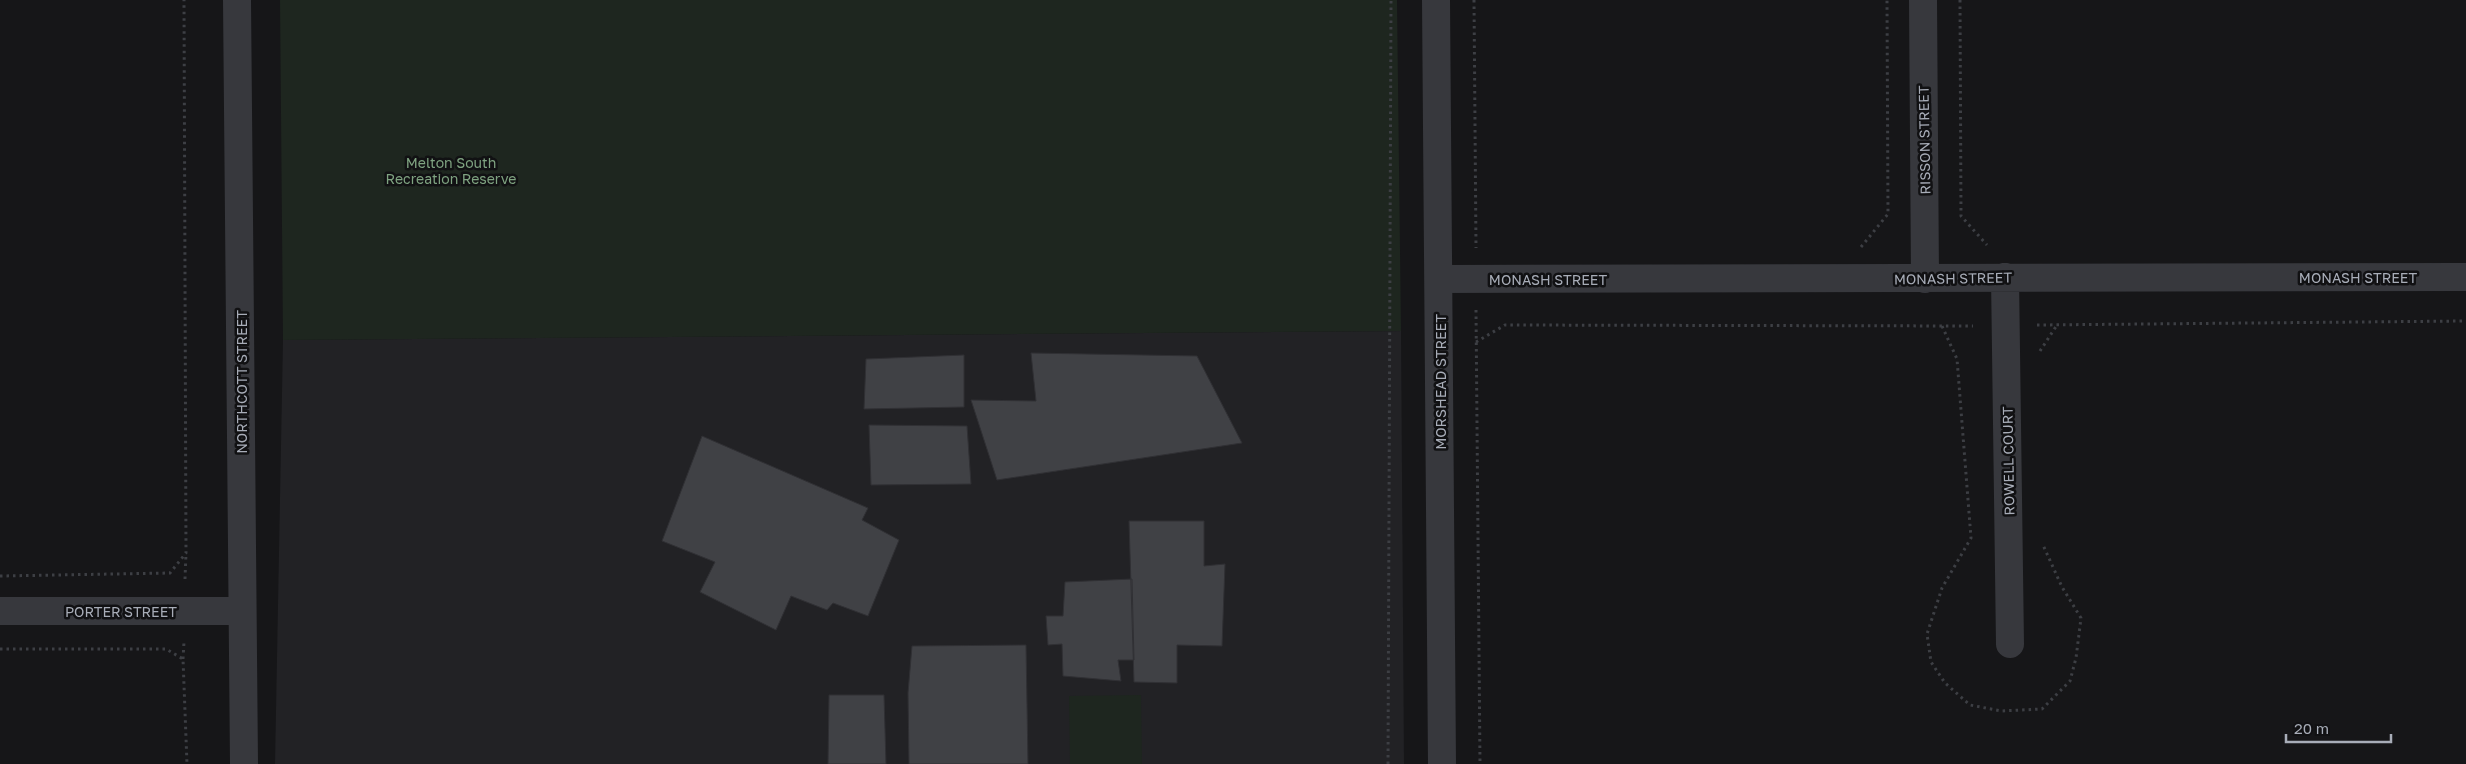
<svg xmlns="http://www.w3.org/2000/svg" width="2466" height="764" font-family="'Golos Text',sans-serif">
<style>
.built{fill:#222225}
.green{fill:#1e261f}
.building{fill:#404145;stroke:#303034}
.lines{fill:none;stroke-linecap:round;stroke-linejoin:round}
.path{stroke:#3d3f44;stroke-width:3;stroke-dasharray:2.5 4;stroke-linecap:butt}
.street{stroke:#37383d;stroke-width:28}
.labels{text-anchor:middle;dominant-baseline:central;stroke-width:5;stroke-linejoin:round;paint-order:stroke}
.street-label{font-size:14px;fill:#a8adb8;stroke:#111113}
.park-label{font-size:14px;fill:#7fa381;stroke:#111113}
</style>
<rect width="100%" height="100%" fill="#161618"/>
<path class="built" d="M 1401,331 L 1404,764 L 275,764 L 283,340 Z"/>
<path class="green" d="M 280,0 L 1397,0 L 1401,331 L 283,340 Z
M 1141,695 L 1142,764 L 1070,764 L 1069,696 Z"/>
<path class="building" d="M 1031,353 L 1197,356 L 1242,443 L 997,480 L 971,400 L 1036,401 Z
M 964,355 L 964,407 L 864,409 L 866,359 Z
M 869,425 L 967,426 L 971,484 L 871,485 Z
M 702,436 L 868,508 L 862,520 L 899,540 L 868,616 L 833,603 L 827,610 L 791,596 L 776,630 L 700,592 L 715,562 L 662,541 Z
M 1129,521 L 1204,521 L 1204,566 L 1225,564 L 1222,646 L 1177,645 L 1177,683 L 1134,682 Z
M 1132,579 L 1134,660 L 1118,660 L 1121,681 L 1063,676 L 1062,644 L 1048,645 L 1046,616 L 1063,616 L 1065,582 Z
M 1026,645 L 1028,764 L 909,764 L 908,693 L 912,646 Z
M 829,695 L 884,695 L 886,764 L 828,764 Z"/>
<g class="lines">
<path class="path" d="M 1474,0 L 1476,248
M 1960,0 L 1961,216 L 1987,245
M 1861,247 L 1888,214 L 1887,0
M 1476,310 L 1480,764
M 2037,325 L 2466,321
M 1942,326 L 1957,359 L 1971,538 L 1942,588 L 1927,634 L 1931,662 L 1945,683 L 1970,705 L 2001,711 L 2042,709 L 2070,681 L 2076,658 L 2081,618 L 2062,587 L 2043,545
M 1476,342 L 1505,325 L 1973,326
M 2040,351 L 2057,325
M 0,576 L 170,573 L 186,553 L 184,0
M 185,579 L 186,553
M 0,649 L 166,649 L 183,659 L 187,764
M 183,659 L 184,642
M 1388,764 L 1391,0"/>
<path class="street" d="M 237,0 L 244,764
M 1436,0 L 1442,764
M 1923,0 L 1925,279
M 2005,277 L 2010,644
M 1440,279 L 2466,277
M 0,611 L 242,611"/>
</g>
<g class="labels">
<g class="street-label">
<text transform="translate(1924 140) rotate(-91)">RISSON STREET</text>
<text x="2358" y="277">MONASH STREET</text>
<text transform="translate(1953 278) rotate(-1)">MONASH STREET</text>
<text x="1548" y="279">MONASH STREET</text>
<text transform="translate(241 382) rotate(-90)">NORTHCOTT STREET</text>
<text transform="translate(1440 382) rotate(-90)">MORSHEAD STREET</text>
<text transform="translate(2008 461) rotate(-91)">ROWELL COURT</text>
<text x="121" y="611">PORTER STREET</text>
</g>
<g class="park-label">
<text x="451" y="162">Melton South<tspan x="451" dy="16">Recreation Reserve</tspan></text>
</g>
</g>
<path d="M2286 734v8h105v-8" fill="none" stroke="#a8adb8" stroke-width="2.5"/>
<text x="2294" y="734" font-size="15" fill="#a8adb8" stroke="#111113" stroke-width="4" paint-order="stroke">20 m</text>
</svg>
